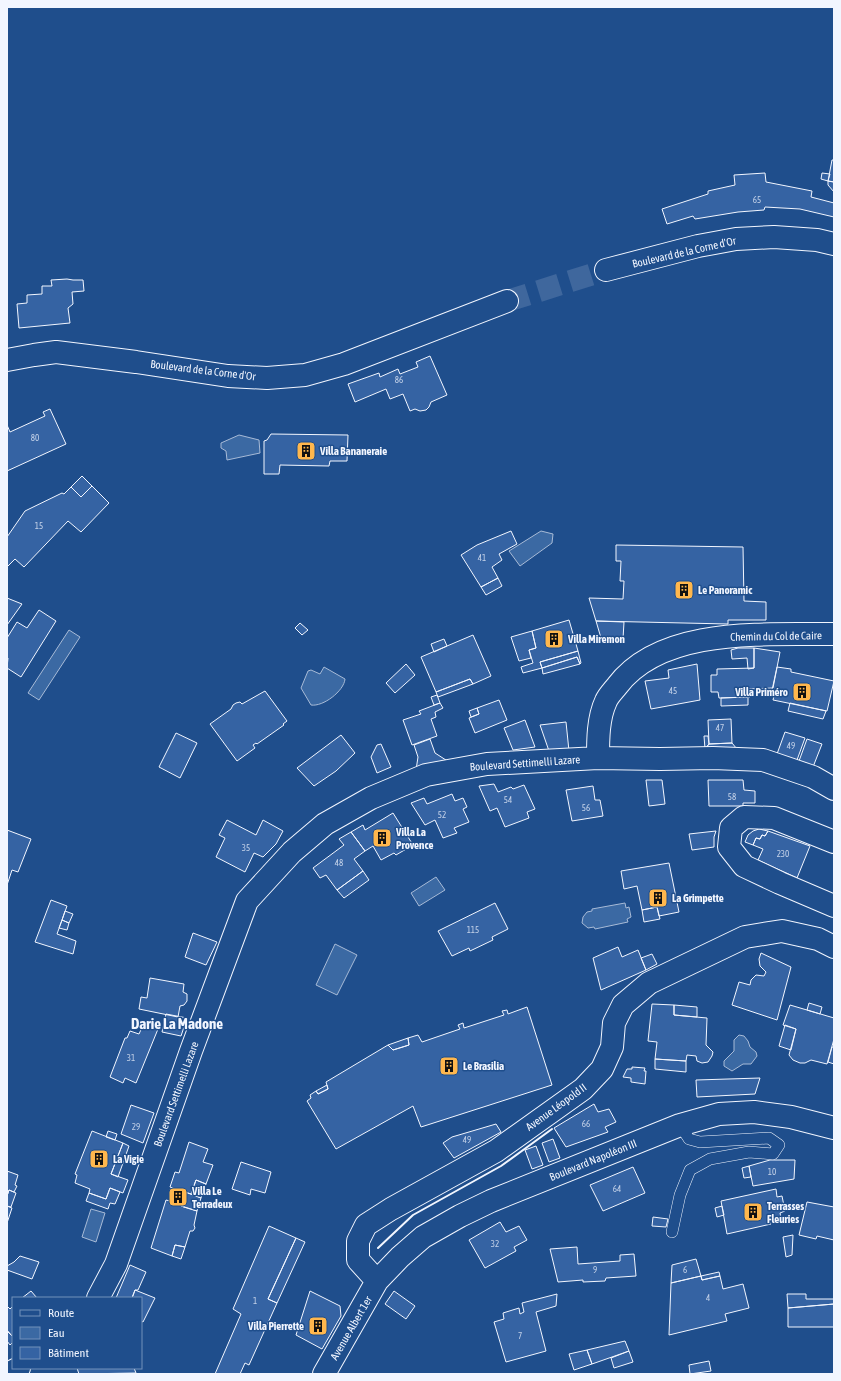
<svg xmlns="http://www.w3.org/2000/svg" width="841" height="1381" font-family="'Asap Condensed',sans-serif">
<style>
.water{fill:#3b69a3;stroke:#a8bbd7}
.building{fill:#3563a3;stroke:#f2f6ff}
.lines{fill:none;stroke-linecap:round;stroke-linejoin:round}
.primary-tunnel{stroke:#3f679d;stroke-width:22;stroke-dasharray:22 11;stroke-linecap:butt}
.lane-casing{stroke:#f2f6ff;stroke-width:12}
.street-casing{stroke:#f2f6ff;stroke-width:24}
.secondary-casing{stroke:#f2f6ff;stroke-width:24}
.primary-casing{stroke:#f2f6ff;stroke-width:24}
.lane{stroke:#1f4e8c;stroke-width:11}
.street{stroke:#1f4e8c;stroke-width:22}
.secondary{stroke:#1f4e8c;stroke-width:22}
.primary{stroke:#1f4e8c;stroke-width:22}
.wall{stroke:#f2f6ff;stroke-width:2}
.labels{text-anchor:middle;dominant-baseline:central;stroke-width:3;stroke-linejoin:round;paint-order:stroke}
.number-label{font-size:9px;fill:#c3d1e8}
.street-label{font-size:11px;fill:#f2f6ff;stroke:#1f4e8c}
.poi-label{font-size:11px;font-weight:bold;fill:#f2f6ff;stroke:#1f4e8c;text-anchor:start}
.district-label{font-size:15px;font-weight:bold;fill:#f2f6ff;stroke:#1f4e8c}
</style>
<rect width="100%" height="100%" fill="#1f4e8c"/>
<path class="water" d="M 239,435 L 259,440 L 260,453 L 227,460 L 226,451 L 221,448 L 221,443 Z
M 541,531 L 553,534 L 552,543 L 520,566 L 509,551 Z
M 69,630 L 80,637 L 39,700 L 28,693 Z
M 324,667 L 345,679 C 344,691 323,707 311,705 L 301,688 L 308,671 L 311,670 L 320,674 Z
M 436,877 L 445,890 L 419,906 L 411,893 Z
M 625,903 L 626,908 L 629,907 L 631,917 L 627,919 L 628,922 L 595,929 L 594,927 L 588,928 L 582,923 L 583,917 L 587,912 L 592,911 L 592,909 Z
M 335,944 L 357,955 L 337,995 L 316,985 Z
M 739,1035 L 744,1036 L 748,1041 L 750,1047 L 756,1052 L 757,1056 L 751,1064 L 743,1064 L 732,1071 L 724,1066 L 724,1061 L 734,1051 L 734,1040 Z
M 91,1209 L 105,1213 L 96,1242 L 82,1237 Z"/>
<path class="building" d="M 832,160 L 834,160 L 834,182 L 828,181 Z
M 765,173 L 766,182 L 812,191 L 811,197 L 834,203 L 834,217 L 800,209 L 765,207 L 764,210 L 738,212 L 695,219 L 693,216 L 667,224 L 662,209 L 708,194 L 708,191 L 735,185 L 734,175 Z
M 822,173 L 830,174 L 828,181 L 821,179 Z
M 828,181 L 834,182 L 834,192 L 828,185 Z
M 67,279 L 73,280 L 83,280 L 84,291 L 72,292 L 73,304 L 68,308 L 70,323 L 19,328 L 17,304 L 27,303 L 27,295 L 42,294 L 42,286 L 52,286 L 51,280 Z
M 430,356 L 447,395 L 431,402 L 429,407 L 426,410 L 420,411 L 415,409 L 410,411 L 403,394 L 390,399 L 386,389 L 355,402 L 348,384 L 379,373 L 380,377 L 398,369 L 400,374 L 418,367 L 416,362 Z
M 50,409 L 66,444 L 7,471 L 7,425 L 10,432 L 45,416 L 43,412 Z
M 271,434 L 348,435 L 347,461 L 330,461 L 329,466 L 280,465 L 279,474 L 264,474 L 264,441 L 267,440 Z
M 82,476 L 92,486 L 81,497 L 71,487 Z
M 92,486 L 109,503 L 81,532 L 68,521 L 24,567 L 15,559 L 7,567 L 7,537 L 25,511 L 62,493 L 64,494 L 71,487 L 81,497 Z
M 511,531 L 517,544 L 499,554 L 502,560 L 492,567 L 498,578 L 481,587 L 461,555 L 477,545 Z
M 616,545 L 743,547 L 744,601 L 766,602 L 766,620 L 728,620 L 728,624 L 596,621 L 589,598 L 623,599 L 624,581 L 620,581 L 621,561 L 616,561 Z
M 498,578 L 502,586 L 486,595 L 481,587 Z
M 7,598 L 22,604 L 7,625 Z
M 39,610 L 56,621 L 21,677 L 7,668 L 8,658 L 7,657 L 7,638 L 17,622 L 27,628 Z
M 569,620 L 578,651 L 540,662 L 542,668 L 523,673 L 521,667 L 533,663 L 529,650 L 536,648 L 532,631 Z
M 596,621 L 624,622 L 623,639 L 601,638 Z
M 300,623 L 308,630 L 302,635 L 295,628 Z
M 532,631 L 536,648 L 529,650 L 531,658 L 519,661 L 511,637 Z
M 473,635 L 491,676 L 473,684 L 470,679 L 436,692 L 421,657 Z
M 444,639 L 447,646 L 434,652 L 431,644 Z
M 738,648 L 754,648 L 754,668 L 748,669 L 747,658 L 732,659 L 731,650 Z
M 754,648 L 780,652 L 773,688 L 749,689 L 750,697 L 748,697 L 719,698 L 718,692 L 711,692 L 711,675 L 717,675 L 717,669 L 754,668 Z
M 578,651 L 581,663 L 580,664 L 577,657 L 542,668 L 540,662 Z
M 577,657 L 580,664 L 543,674 L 542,668 Z
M 406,664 L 415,675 L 395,693 L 386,683 Z
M 697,664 L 700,700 L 651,709 L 645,681 L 669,678 L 668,670 Z
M 777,667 L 791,669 L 791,672 L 834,681 L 827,711 L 773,700 L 774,696 L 771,695 Z
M 470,679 L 473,684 L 438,697 L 436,692 Z
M 265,691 L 287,721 L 283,724 L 284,725 L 257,744 L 256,743 L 253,745 L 255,748 L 237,761 L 210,724 L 231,709 L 233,705 L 236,703 L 240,702 L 242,704 Z
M 437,695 L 440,703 L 434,705 L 431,697 Z
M 748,697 L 748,705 L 721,706 L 721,698 Z
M 499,700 L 507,720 L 475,733 L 469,718 L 479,714 L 477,708 Z
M 440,703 L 443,708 L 435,712 L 436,717 L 431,719 L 437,736 L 412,745 L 403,720 L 421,714 L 419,711 Z
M 790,703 L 826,711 L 823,719 L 788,711 Z
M 477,708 L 479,714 L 471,717 L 469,711 Z
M 731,719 L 732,743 L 709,744 L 708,720 Z
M 525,720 L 535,747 L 513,750 L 504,728 Z
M 566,722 L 569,751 L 549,751 L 540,725 Z
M 785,732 L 805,738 L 797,760 L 777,754 Z
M 176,733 L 197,743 L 180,778 L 159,767 Z
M 341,735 L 355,753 L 336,771 L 314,786 L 297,768 Z
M 704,736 L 708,736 L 709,744 L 705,749 Z
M 430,739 L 435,753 L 449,762 L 416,770 L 418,757 L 414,745 Z
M 807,739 L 822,744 L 813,767 L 799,761 Z
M 732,743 L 737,749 L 705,749 L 709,744 Z
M 381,744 L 391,767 L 377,773 L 371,757 L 377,745 Z
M 646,780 L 662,780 L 665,804 L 649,806 Z
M 708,780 L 743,780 L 744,790 L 755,791 L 755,803 L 743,803 L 743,806 L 709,806 Z
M 494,784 L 498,792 L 511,787 L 513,789 L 524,785 L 535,809 L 527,812 L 529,818 L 505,827 L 497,808 L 490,811 L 479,786 Z
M 593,786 L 595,800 L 600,800 L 603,816 L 572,821 L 566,790 Z
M 452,794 L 455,801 L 463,798 L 467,807 L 463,809 L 469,822 L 454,828 L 457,833 L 443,838 L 435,820 L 425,825 L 411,803 L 424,798 L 427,804 Z
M 393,813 L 413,845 L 396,855 L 394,853 L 381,860 L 373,846 L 365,851 L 351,832 L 363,825 L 365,830 Z
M 227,820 L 256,835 L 263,820 L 283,831 L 276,844 L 263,857 L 254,853 L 245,872 L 216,857 L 225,838 L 219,835 Z
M 759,829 L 768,831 L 765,836 L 762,835 L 760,839 L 756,838 L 753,845 L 745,842 L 748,835 L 753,831 Z
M 7,830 L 31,839 L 18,872 L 12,870 L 7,885 Z
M 716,831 L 714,837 L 714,847 L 692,850 L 689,834 Z
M 768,831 L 810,846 L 797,878 L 758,860 L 763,849 L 753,845 L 756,838 L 760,839 L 762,835 L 765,836 Z
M 351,832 L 365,851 L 354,859 L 363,871 L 337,890 L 326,875 L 320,878 L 313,868 L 344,845 L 339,839 Z
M 669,863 L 679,912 L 659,916 L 657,907 L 642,910 L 637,886 L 624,889 L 621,871 Z
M 363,871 L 369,880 L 344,898 L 337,890 Z
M 51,900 L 67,906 L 57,934 L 76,941 L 73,954 L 35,942 Z
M 495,903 L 508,929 L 492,937 L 493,940 L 470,951 L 469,948 L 452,956 L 438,931 Z
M 657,907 L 660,919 L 644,922 L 642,910 Z
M 65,911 L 73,914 L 69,923 L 62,920 Z
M 62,920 L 69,923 L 67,930 L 59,928 Z
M 193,933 L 217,942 L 206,965 L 185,957 Z
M 618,947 L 622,957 L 638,950 L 646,970 L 601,990 L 593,958 Z
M 761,953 L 791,967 L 777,1020 L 732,1005 L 739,982 L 750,985 L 751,980 L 756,975 L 764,976 L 766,972 L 760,966 L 759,959 Z
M 652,954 L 657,964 L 646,970 L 641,958 Z
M 150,978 L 184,984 L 183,992 L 187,994 L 187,1001 L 184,1005 L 180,1006 L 178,1017 L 139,1009 L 141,997 L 147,998 Z
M 809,1003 L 822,1007 L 820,1014 L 807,1010 Z
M 652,1004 L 674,1005 L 674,1015 L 707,1018 L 706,1045 L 713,1052 L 712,1056 L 708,1062 L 702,1063 L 697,1061 L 696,1056 L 687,1055 L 686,1061 L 655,1059 L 657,1042 L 648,1041 Z
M 674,1005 L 697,1007 L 697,1017 L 674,1015 Z
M 790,1005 L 834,1018 L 834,1039 L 827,1064 L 811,1060 L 805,1063 L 800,1063 L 793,1060 L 789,1055 L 796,1029 L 783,1025 Z
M 527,1007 L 552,1085 L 421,1127 L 413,1106 L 336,1149 L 307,1101 L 311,1098 L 310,1095 L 316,1091 L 318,1094 L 328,1089 L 326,1082 L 388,1045 L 393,1050 L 409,1045 L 408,1038 L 418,1035 L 422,1042 L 460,1029 L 458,1025 L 463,1023 L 464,1028 L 504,1015 L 502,1011 L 507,1010 L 508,1014 Z
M 166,1014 L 187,1018 L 181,1036 L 162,1032 Z
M 144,1023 L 158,1029 L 136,1083 L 125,1078 L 123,1083 L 110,1077 L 125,1038 L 127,1038 L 130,1031 L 139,1034 Z
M 785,1025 L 796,1029 L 791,1050 L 779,1046 Z
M 408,1038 L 409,1045 L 393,1050 L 388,1045 Z
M 832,1047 L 834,1047 L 834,1064 L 828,1062 Z
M 655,1059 L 686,1061 L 686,1072 L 655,1069 Z
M 632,1067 L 645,1068 L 644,1071 L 646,1071 L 645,1084 L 631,1082 L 631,1078 L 623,1077 L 627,1069 L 632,1069 Z
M 760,1078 L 755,1094 L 697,1097 L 696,1080 Z
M 327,1085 L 328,1089 L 318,1094 L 316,1091 Z
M 594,1104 L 598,1112 L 609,1109 L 616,1122 L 605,1127 L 608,1132 L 566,1147 L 554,1128 Z
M 131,1105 L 154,1113 L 143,1143 L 121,1134 Z
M 496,1124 L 501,1132 L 454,1158 L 443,1143 L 452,1137 Z
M 92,1131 L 123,1143 L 111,1174 L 128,1180 L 123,1193 L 110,1188 L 106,1199 L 89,1193 L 90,1189 L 75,1183 L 77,1175 L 75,1174 Z
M 108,1131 L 117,1134 L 115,1140 L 106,1137 Z
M 553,1139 L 560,1158 L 549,1162 L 542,1143 Z
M 189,1142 L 208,1149 L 203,1162 L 213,1165 L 206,1184 L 196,1180 L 191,1194 L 185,1192 L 181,1206 L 197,1211 L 194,1225 L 195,1228 L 193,1231 L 190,1231 L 185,1247 L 175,1245 L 172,1256 L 151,1248 L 166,1200 L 170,1201 L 175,1189 L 170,1187 L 175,1172 L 179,1173 Z
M 123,1143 L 129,1146 L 118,1177 L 111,1174 Z
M 536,1146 L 543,1165 L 532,1169 L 525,1150 Z
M 770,1160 L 795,1160 L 794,1179 L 753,1186 L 749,1166 Z
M 241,1162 L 271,1172 L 265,1193 L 251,1189 L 250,1195 L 232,1189 Z
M 749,1166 L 751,1177 L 744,1178 L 742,1168 Z
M 633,1167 L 645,1193 L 603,1211 L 590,1185 Z
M 7,1171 L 18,1175 L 15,1185 L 17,1186 L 14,1192 L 9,1190 L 7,1196 Z
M 196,1180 L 206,1184 L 201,1198 L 191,1194 Z
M 110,1188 L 120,1192 L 115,1204 L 110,1203 L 108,1209 L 86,1201 L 89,1193 L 106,1199 Z
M 776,1189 L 777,1197 L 782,1196 L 785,1211 L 780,1213 L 781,1218 L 770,1220 L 771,1224 L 727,1234 L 721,1201 Z
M 9,1190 L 16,1193 L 11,1207 L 7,1206 L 7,1196 Z
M 185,1192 L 201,1198 L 197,1211 L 181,1206 Z
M 807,1202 L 834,1207 L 834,1240 L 817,1236 L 816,1239 L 799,1235 Z
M 7,1206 L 12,1208 L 7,1223 Z
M 722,1206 L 724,1215 L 717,1217 L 715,1208 Z
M 653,1217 L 668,1219 L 666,1227 L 652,1226 Z
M 500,1222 L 506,1232 L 519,1226 L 527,1240 L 514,1247 L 516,1251 L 485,1268 L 469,1240 Z
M 269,1226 L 296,1238 L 268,1299 L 277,1303 L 249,1365 L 245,1363 L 240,1374 L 215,1374 L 241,1314 L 233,1309 Z
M 793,1235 L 792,1255 L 786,1257 L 783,1237 Z
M 296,1238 L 305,1242 L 277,1303 L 268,1299 Z
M 175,1245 L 185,1247 L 181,1259 L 172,1256 Z
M 577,1247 L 578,1264 L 620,1261 L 620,1255 L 634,1254 L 636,1276 L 606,1278 L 605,1281 L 583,1282 L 583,1280 L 558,1282 L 550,1249 Z
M 20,1256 L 39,1262 L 32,1279 L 7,1270 L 7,1266 L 14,1262 Z
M 696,1259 L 701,1276 L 671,1283 L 672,1265 Z
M 130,1265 L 146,1272 L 138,1290 L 135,1290 L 132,1298 L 116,1298 Z
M 719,1272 L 720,1276 L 702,1280 L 701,1276 Z
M 701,1276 L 702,1280 L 720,1276 L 723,1289 L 743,1284 L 749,1308 L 725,1314 L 727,1321 L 669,1335 L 671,1283 Z
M 135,1290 L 155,1298 L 143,1322 L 141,1321 L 141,1298 L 132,1298 Z
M 31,1291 L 37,1298 L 22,1298 Z
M 310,1291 L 340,1306 L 341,1316 L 322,1349 L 296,1335 Z
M 394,1291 L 415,1306 L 406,1319 L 385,1304 Z
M 557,1294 L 556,1306 L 536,1312 L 546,1351 L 506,1362 L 494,1322 L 504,1319 L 503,1313 L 519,1308 L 520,1314 L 524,1312 L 522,1303 Z
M 787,1294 L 806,1294 L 806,1299 L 834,1299 L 834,1304 L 788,1308 Z
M 834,1304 L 834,1327 L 788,1327 L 788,1308 Z
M 7,1306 L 10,1309 L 13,1306 L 13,1337 L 7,1330 Z
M 7,1331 L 13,1337 L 13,1342 L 10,1345 L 7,1341 Z
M 625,1341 L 629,1351 L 592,1364 L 587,1350 Z
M 587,1350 L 592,1364 L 574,1370 L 569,1354 Z
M 629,1351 L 633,1362 L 614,1368 L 611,1358 Z
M 709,1361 L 711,1371 L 690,1374 L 689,1365 Z
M 77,1368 L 134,1368 L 136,1373 L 79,1374 Z"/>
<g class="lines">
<path class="primary-tunnel" d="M 507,301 L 606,270"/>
<defs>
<path id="lane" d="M 672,1232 L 680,1195 L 690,1170 L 710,1159 L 749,1152 L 773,1154 L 779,1145 L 769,1138 L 700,1142 L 689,1139 L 680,1125"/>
<path id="street" d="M 598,758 C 598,740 598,718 606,701 C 608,696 613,691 617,686 C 662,626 766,635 834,634
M 98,1298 L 116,1264 L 191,1051 L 247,901 L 292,852 L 325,824 L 371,798 L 426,775 L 487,764 L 598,758 L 660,759 L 713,758 L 763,760 L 813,777 L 834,789
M 7,1374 L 19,1368"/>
<path id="secondary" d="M 834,842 L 774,818 L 744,817 L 731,828 L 729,847 L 744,866 L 780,883 L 834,906
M 377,1281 L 358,1260 L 358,1241 L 366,1225 L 391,1209 L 496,1151 L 583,1089 L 602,1069 L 612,1047 L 614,1023 L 623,1005 L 649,983 L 745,937 L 782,931 L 818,939 L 834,947
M 324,1374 L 377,1281 L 400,1257 L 423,1237 L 460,1216 L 491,1201 L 680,1125 L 719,1114 L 754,1112 L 791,1117 L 834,1128"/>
<path id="primary" d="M 606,270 L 698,246 L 736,239 L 774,237 L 817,240 L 834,244
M 7,360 L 34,355 L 56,352 L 136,362 L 228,376 L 267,378 L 305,375 L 344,364 L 507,301"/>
</defs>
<use href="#lane" class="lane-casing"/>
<use href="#street" class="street-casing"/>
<use href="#secondary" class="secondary-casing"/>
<use href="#primary" class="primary-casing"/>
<use href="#lane" class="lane"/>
<use href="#street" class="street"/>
<use href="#secondary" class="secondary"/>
<use href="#primary" class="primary"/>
<path class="wall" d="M 378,1248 L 413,1215 L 501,1166 L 552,1129"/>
</g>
<defs>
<symbol id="building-square" viewBox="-11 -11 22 22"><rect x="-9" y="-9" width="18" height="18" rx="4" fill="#ffb74d" stroke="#1f4e8c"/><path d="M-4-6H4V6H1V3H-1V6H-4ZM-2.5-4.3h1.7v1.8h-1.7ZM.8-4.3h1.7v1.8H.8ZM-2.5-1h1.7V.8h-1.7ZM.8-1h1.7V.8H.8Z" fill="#111"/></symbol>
</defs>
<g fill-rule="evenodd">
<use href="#building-square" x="295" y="440" width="22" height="22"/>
<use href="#building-square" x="673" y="579" width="22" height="22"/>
<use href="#building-square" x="543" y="628" width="22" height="22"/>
<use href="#building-square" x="791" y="681" width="22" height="22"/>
<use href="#building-square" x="371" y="827" width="22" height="22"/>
<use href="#building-square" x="647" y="887" width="22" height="22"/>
<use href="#building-square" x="438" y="1055" width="22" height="22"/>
<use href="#building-square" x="88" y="1148" width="22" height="22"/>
<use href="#building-square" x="167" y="1186" width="22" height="22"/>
<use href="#building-square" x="742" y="1201" width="22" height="22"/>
<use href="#building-square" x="307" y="1315" width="22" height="22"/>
</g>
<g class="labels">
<g class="number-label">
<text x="757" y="200">65</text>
<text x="399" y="380">86</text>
<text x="35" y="438">80</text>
<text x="39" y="526">15</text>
<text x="482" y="558">41</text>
<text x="673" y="691">45</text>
<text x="720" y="728">47</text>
<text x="791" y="746">49</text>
<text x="732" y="797">58</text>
<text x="508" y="800">54</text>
<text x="586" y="808">56</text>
<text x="442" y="815">52</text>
<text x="246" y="848">35</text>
<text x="783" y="854">230</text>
<text x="339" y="863">48</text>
<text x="473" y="930">115</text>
<text x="131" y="1058">31</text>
<text x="586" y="1124">66</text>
<text x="136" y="1127">29</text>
<text x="467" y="1140">49</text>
<text x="772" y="1172">10</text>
<text x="617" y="1189">64</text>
<text x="495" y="1244">32</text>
<text x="595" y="1270">9</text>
<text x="685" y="1270">6</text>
<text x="708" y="1298">4</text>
<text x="255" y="1301">1</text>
<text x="520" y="1336">7</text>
</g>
<g class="street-label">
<text transform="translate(684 252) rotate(-13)">Boulevard de la Corne d'Or</text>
<text transform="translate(203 370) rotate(7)">Boulevard de la Corne d'Or</text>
<text transform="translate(776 636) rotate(-1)">Chemin du Col de Caire</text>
<text transform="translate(525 763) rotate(-4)">Boulevard Settimelli Lazare</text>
<text transform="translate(176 1094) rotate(-70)">Boulevard Settimelli Lazare</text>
<text transform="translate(556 1107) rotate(-36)">Avenue Léopold II</text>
<text transform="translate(593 1160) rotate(-22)">Boulevard Napoléon III</text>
<text transform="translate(351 1328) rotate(-60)">Avenue Albert 1er</text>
</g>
<g class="poi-label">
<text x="320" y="451">Villa Bananeraie</text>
<text x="698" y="590">Le Panoramic</text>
<text x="568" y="639">Villa Miremon</text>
<text x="788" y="692" text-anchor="end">Villa Priméro</text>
<text x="396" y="832">Villa La<tspan x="396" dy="13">Provence</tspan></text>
<text x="672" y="898">La Grimpette</text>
<text x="463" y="1066">Le Brasilia</text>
<text x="113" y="1159">La Vigie</text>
<text x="192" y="1191">Villa Le<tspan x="192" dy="13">Terradeux</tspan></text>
<text x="767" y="1206">Terrasses<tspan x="767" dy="13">Fleuries</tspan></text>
<text x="304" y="1326" text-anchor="end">Villa Pierrette</text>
</g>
<g class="district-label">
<text x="177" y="1023">Darie La Madone</text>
</g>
</g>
<rect width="841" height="1381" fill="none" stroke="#f2f6ff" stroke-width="16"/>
<rect x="12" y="1297" width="130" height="72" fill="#1f4e8c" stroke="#7391ba"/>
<rect x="20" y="1310" width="20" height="6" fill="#1f4e8c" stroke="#7391ba"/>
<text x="48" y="1317" font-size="12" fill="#f2f6ff">Route</text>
<rect x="20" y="1327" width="20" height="12" fill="#3b69a3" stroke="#7391ba"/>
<text x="48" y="1337" font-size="12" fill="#f2f6ff">Eau</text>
<rect x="20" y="1347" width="20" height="12" fill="#3563a3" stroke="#7391ba"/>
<text x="48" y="1357" font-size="12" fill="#f2f6ff">Bâtiment</text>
</svg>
